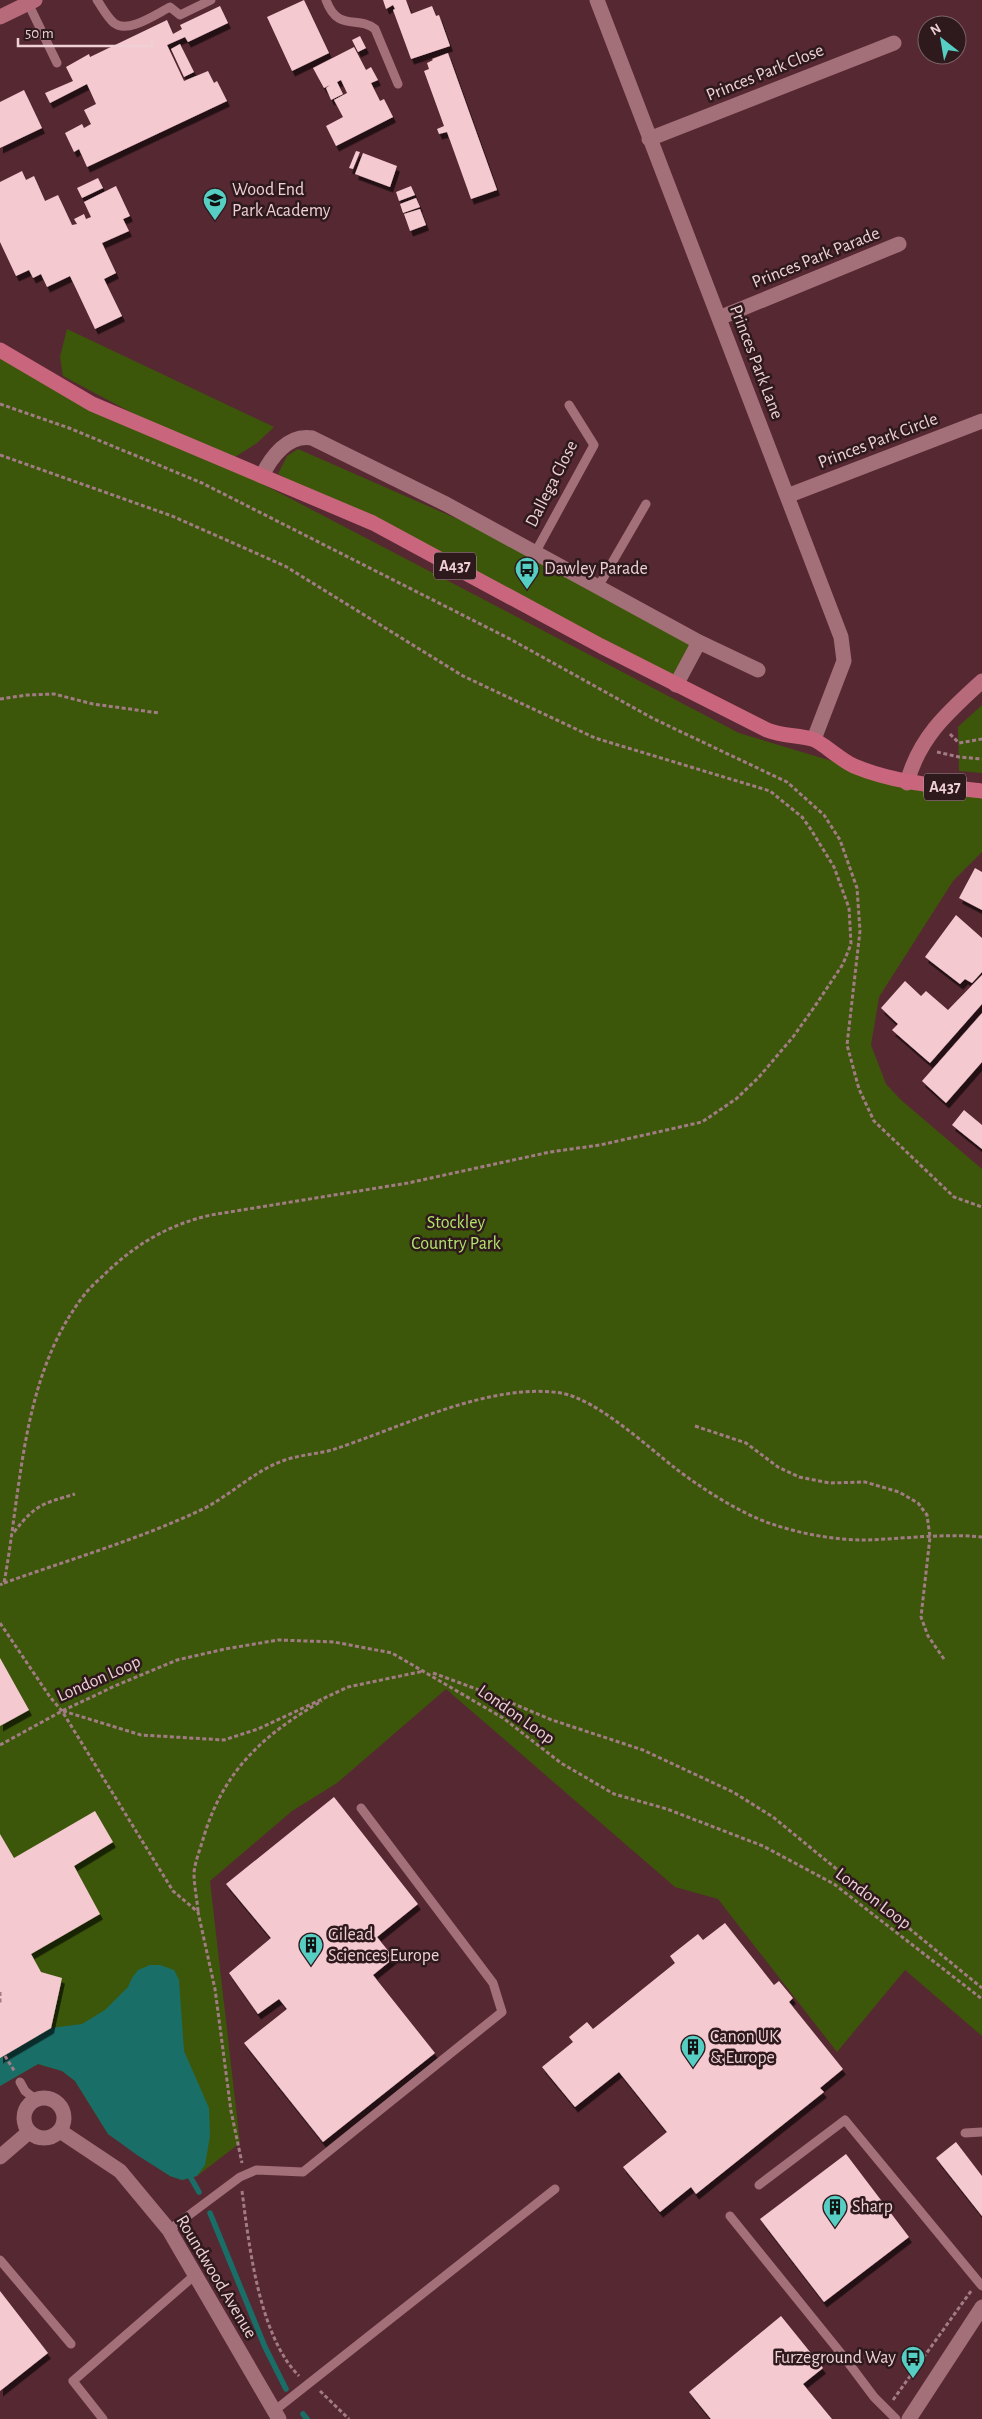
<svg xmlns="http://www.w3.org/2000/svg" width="982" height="2419" font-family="'Alegreya Sans',sans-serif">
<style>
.green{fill:#3d570a}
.water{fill:#1a6e68}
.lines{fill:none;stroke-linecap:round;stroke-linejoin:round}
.stream{stroke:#1a6e68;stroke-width:5.5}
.building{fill:#f5c9d0;filter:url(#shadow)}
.path{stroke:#a27c84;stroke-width:3;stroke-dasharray:4 2.5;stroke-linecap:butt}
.lane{stroke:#a36f78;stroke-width:9}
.street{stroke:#a36f78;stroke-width:15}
.secondary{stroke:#b66a7a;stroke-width:15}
.primary{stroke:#c9657c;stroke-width:15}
.labels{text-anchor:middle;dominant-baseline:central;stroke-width:5;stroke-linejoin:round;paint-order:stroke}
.shield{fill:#2e191d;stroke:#b4999e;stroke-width:1}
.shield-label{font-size:16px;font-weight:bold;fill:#eed0d5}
.street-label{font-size:18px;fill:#eed0d5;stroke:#2e191d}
.poi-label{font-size:18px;fill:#eed0d5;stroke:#2e191d;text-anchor:start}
.park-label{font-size:18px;fill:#b3e36a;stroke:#2e191d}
</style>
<defs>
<filter id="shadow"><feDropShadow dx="3" dy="5.5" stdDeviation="0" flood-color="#0009"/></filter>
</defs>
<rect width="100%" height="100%" fill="#562832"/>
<path class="green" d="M 67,329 L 274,427 L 257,443 L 235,457 L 136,415 L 63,376 L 60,357 Z
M 0,350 L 253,479 L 739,733 L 878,775 L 982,791 L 982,852 L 953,881 L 879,997 L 871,1045 L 886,1084 L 901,1100 L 982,1169 L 982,2036 L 905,1970 L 837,2052 L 718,1899 L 675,1887 L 446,1689 L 337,1783 L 292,1811 L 210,1881 L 240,2143 L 197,2176 L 182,2180 L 170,2176 L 108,2134 L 75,2081 L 62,2071 L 38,2064 L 0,2086 Z
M 298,449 L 535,553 L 699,642 L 676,685 L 278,474 L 287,456 Z
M 982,705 L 982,773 L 959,771 L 958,727 Z"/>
<path class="water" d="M 150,1965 L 160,1965 L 174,1970 L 179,1980 L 184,2051 L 209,2108 L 210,2136 L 205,2165 L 197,2176 L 182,2180 L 170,2176 L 137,2155 L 108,2134 L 75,2081 L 62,2071 L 38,2064 L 0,2086 L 0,2058 L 51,2028 L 82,2024 L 105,2010 L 128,1987 L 132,1978 L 138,1970 Z"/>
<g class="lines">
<path class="stream" d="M 191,2178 L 199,2192
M 210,2213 L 265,2347 L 286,2389
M 303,2414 L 307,2419"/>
</g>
<path class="building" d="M 304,0 L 329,53 L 292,71 L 267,17 Z
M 383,0 L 406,0 L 411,14 L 432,6 L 436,16 L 439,15 L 450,46 L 411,59 L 393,10 L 395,9 L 393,5 L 386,9 Z
M 220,6 L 228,23 L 188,42 L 185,37 L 167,45 L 184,81 L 208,71 L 214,83 L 217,81 L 227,101 L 87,167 L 79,149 L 74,152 L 65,133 L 82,124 L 84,128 L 91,124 L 84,110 L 96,104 L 87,84 L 50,103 L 45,93 L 73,81 L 66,67 L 89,54 L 90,57 L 167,20 L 173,34 L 182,29 L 180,25 Z
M 360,36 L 366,48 L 358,52 L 352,40 Z
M 180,44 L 194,72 L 184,77 L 171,49 Z
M 354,47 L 366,70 L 371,67 L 378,80 L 371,83 L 380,101 L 384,99 L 393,117 L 336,146 L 326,126 L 343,117 L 334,100 L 347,93 L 341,80 L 337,82 L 343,94 L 331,100 L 326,88 L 330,85 L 324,88 L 313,68 Z
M 448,53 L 497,190 L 471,199 L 447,132 L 439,134 L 437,129 L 444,126 L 424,71 L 429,69 L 427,63 L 433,60 L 432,59 Z
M 24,90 L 42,128 L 0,148 L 0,102 Z
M 356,151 L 360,152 L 353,169 L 349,168 Z
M 363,153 L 397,166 L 390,187 L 355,174 Z
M 22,171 L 26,180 L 34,176 L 45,201 L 58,195 L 72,225 L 77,224 L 74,219 L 84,214 L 86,219 L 91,217 L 84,202 L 116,186 L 130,216 L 123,219 L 129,231 L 102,243 L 116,273 L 104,279 L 122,316 L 95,329 L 70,276 L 47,287 L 41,274 L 33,278 L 29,270 L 16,276 L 0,242 L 0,182 Z
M 98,178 L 103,188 L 82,198 L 77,188 Z
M 411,186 L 415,195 L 399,201 L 396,192 Z
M 416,198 L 420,207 L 403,213 L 400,204 Z
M 420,209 L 426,225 L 410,231 L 404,214 Z
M 975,868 L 982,872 L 982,910 L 959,898 Z
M 956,915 L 982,938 L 982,972 L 972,983 L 965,979 L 960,984 L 925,957 Z
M 982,975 L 982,1004 L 930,1063 L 892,1030 L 898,1024 L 881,1008 L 905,981 L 921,996 L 926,991 L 948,1010 Z
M 982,1013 L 982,1062 L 946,1103 L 922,1081 Z
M 964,1110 L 982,1125 L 982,1149 L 952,1125 Z
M 0,1658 L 29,1710 L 0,1726 Z
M 334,1797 L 418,1904 L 377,1937 L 394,1958 L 373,1975 L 435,2053 L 323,2142 L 244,2043 L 287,2009 L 279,1999 L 258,2014 L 229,1973 L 271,1938 L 226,1884 Z
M 95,1811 L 113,1842 L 74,1866 L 100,1914 L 31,1954 L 41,1972 L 62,1978 L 51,2028 L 0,2058 L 0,1834 L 14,1858 Z
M 725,1923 L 774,1985 L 779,1981 L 793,1998 L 789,2002 L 843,2069 L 820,2088 L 824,2092 L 696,2194 L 691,2187 L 660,2212 L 623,2167 L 667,2132 L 619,2072 L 575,2107 L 542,2067 L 573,2042 L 569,2037 L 587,2022 L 593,2029 L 675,1963 L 670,1956 L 698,1934 L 703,1940 Z
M 956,2142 L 982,2176 L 982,2216 L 936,2158 Z
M 846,2154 L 909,2237 L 824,2302 L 760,2219 Z
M 0,2291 L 48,2353 L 0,2391 Z
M 781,2316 L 823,2368 L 803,2384 L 832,2419 L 711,2419 L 689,2392 Z"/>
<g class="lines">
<path class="path" d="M 0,404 L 69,428 L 202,483 L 510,639 L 654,719 L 787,782 L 824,815 L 840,840 L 857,888 L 860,931 L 847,1045 L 859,1089 L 874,1121 L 954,1197 L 982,1207
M 0,455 L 172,516 L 285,566 L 463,676 L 595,738 L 770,791 L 802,817 L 810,828 L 834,867 L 849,908 L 851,944 L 843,964 L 815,1006 L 793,1037 L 759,1077 L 736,1099 L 702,1122 L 600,1145 L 550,1152 L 408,1183 L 211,1215 C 171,1224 139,1242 109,1270 C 101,1278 92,1285 85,1294 C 21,1375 22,1486 4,1583 L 0,1585
M 0,699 L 27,695 L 54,694 L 93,704 L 159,713
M 950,734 L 959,743 L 982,739
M 937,752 L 959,757 L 982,759
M 695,1426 L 746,1443 L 778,1467 L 799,1477 L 830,1483 L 865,1482 L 899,1492 L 918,1503 L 927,1515 L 930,1537 L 921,1617 L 928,1636 L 944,1659
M 14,1532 C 36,1504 42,1504 75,1494
M 4,1583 C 71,1559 140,1539 203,1509 C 231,1495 255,1470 285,1460 C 300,1455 316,1454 332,1450 C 400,1428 490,1382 561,1393 C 596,1399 647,1446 675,1468 C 701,1488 741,1514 772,1524 C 801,1534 835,1540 865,1540 C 904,1539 943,1533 982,1537
M 0,1623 L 50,1697 L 62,1711 L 173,1891 L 198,1912 L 215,1989 L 231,2111 L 242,2163
M 433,1673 L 490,1694 L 552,1720 L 643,1750 L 733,1792 L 773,1817 L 982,1988
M 63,1711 L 141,1735 L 224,1740 L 258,1729 L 348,1687 L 424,1671
M 0,1745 L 62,1711 L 117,1685 L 177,1660 L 225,1649 L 278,1640 L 334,1642 L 392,1653 L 503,1718 L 561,1763 L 614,1794 L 667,1809 L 763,1846 L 834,1884 L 982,1999
M 198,1911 C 197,1899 194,1885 194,1873 C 195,1861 201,1847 204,1836 C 224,1770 264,1734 322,1701
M 0,1992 L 0,2005
M 5,2056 L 15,2072
M 242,2191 C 249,2245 259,2336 299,2376
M 320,2391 L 349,2419
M 893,2400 L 971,2291"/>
<path class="lane" d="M 97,0 C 102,7 107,17 114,23 C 128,34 156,14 170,7 L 180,15 L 211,0
M 326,0 C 338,33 358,15 375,29 L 398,84
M 28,3 L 57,63
M 535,553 L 594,445 L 569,405
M 598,587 L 646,504
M 20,2082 L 25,2091 L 35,2099
M 965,2133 L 982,2132
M 759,2185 L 845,2120 L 982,2286
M 730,2216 L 844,2357 L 874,2397 L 896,2419
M 169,2230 L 240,2177 L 256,2170 L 303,2172 L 502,2012 L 493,1983 L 361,1808
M 0,2260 L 71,2344
M 274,2411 L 555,2189
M 103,2419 L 73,2381 L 195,2275"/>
<path class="street" d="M 597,0 L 841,637 L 844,661 L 814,739
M 649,139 L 894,43
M 719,318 L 899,244
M 262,476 C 271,457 288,434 312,438 L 446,504 L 699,642 L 758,670
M 787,496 L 982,421
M 676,685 L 699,642
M24 2118a20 20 0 1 1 40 0a20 20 0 1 1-40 0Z
M 60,2131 L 120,2171 L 169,2230 L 279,2419
M 0,2157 L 29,2132
M 909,2419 L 982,2307"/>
<path class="secondary" d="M 0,17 L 35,0
M 907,783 C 919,737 948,712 982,681"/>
<path class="primary" d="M 0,350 L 92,404 L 373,523 L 601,646 L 767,730 C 782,736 797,735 812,739 C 821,741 840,760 854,766 C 895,783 938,786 982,791"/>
</g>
<defs>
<symbol id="school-pin" viewBox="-11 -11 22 30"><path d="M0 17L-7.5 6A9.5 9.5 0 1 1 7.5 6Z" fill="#56cec3" stroke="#2e191d"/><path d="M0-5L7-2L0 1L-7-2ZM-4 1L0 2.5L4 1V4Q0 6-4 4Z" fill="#111"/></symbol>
<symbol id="bus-pin" viewBox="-11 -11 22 30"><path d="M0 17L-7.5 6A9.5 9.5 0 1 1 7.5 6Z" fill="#56cec3" stroke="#2e191d"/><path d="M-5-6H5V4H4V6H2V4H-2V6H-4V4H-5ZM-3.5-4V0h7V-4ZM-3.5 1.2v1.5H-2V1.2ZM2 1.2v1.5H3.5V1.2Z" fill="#111"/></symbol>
<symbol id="building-pin" viewBox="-11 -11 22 30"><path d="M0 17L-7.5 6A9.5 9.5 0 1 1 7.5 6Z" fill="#56cec3" stroke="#2e191d"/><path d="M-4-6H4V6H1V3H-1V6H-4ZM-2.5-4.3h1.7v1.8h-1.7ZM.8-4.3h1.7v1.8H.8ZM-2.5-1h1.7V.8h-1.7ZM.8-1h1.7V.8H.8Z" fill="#111"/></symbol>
</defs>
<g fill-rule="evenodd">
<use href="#school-pin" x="201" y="186" width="28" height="38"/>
<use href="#bus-pin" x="513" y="555" width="28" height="38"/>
<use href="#building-pin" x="297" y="1931" width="28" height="38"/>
<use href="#building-pin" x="679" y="2033" width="28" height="38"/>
<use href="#building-pin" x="821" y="2193" width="28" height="38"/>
<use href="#bus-pin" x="899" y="2344" width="28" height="38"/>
</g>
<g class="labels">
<g class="shield">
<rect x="434" y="552.5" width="42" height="27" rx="4"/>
<rect x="924" y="773.5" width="42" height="27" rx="4"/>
</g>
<g class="shield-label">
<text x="455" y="566">A437</text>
<text x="945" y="787">A437</text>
</g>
<g class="street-label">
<text transform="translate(765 73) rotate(-22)">Princes Park Close</text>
<text transform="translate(816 258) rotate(-22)">Princes Park Parade</text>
<text transform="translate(756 362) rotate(69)">Princes Park Lane</text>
<text transform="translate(878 441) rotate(-21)">Princes Park Circle</text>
<text transform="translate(552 484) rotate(-63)">Dallega Close</text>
<text transform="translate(99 1679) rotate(-24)">London Loop</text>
<text transform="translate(516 1715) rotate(35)">London Loop</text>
<text transform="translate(873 1899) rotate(37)">London Loop</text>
<text transform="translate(216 2277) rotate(59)">Roundwood Avenue</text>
</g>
<g class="poi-label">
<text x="232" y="190">Wood End<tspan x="232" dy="21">Park Academy</tspan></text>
<text x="544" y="569">Dawley Parade</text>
<text x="328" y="1935">Gilead<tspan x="328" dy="21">Sciences Europe</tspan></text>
<text x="710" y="2037">Canon UK<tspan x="710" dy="21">&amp; Europe</tspan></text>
<text x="852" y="2207">Sharp</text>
<text x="896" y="2358" text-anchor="end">Furzeground Way</text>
</g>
<g class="park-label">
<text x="456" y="1223">Stockley<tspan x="456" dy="21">Country Park</tspan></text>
</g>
</g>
<g transform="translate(942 40) rotate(329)"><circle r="24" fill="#2e191d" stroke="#7b6267"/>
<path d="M0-4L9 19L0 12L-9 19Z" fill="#56cec3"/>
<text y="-8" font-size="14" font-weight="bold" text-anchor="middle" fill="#eed0d5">N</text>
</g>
<path d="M18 38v8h134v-8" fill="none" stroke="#eed0d5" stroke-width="2.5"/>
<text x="25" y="38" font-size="15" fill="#eed0d5" stroke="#2e191d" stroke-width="4" paint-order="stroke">50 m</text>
</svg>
